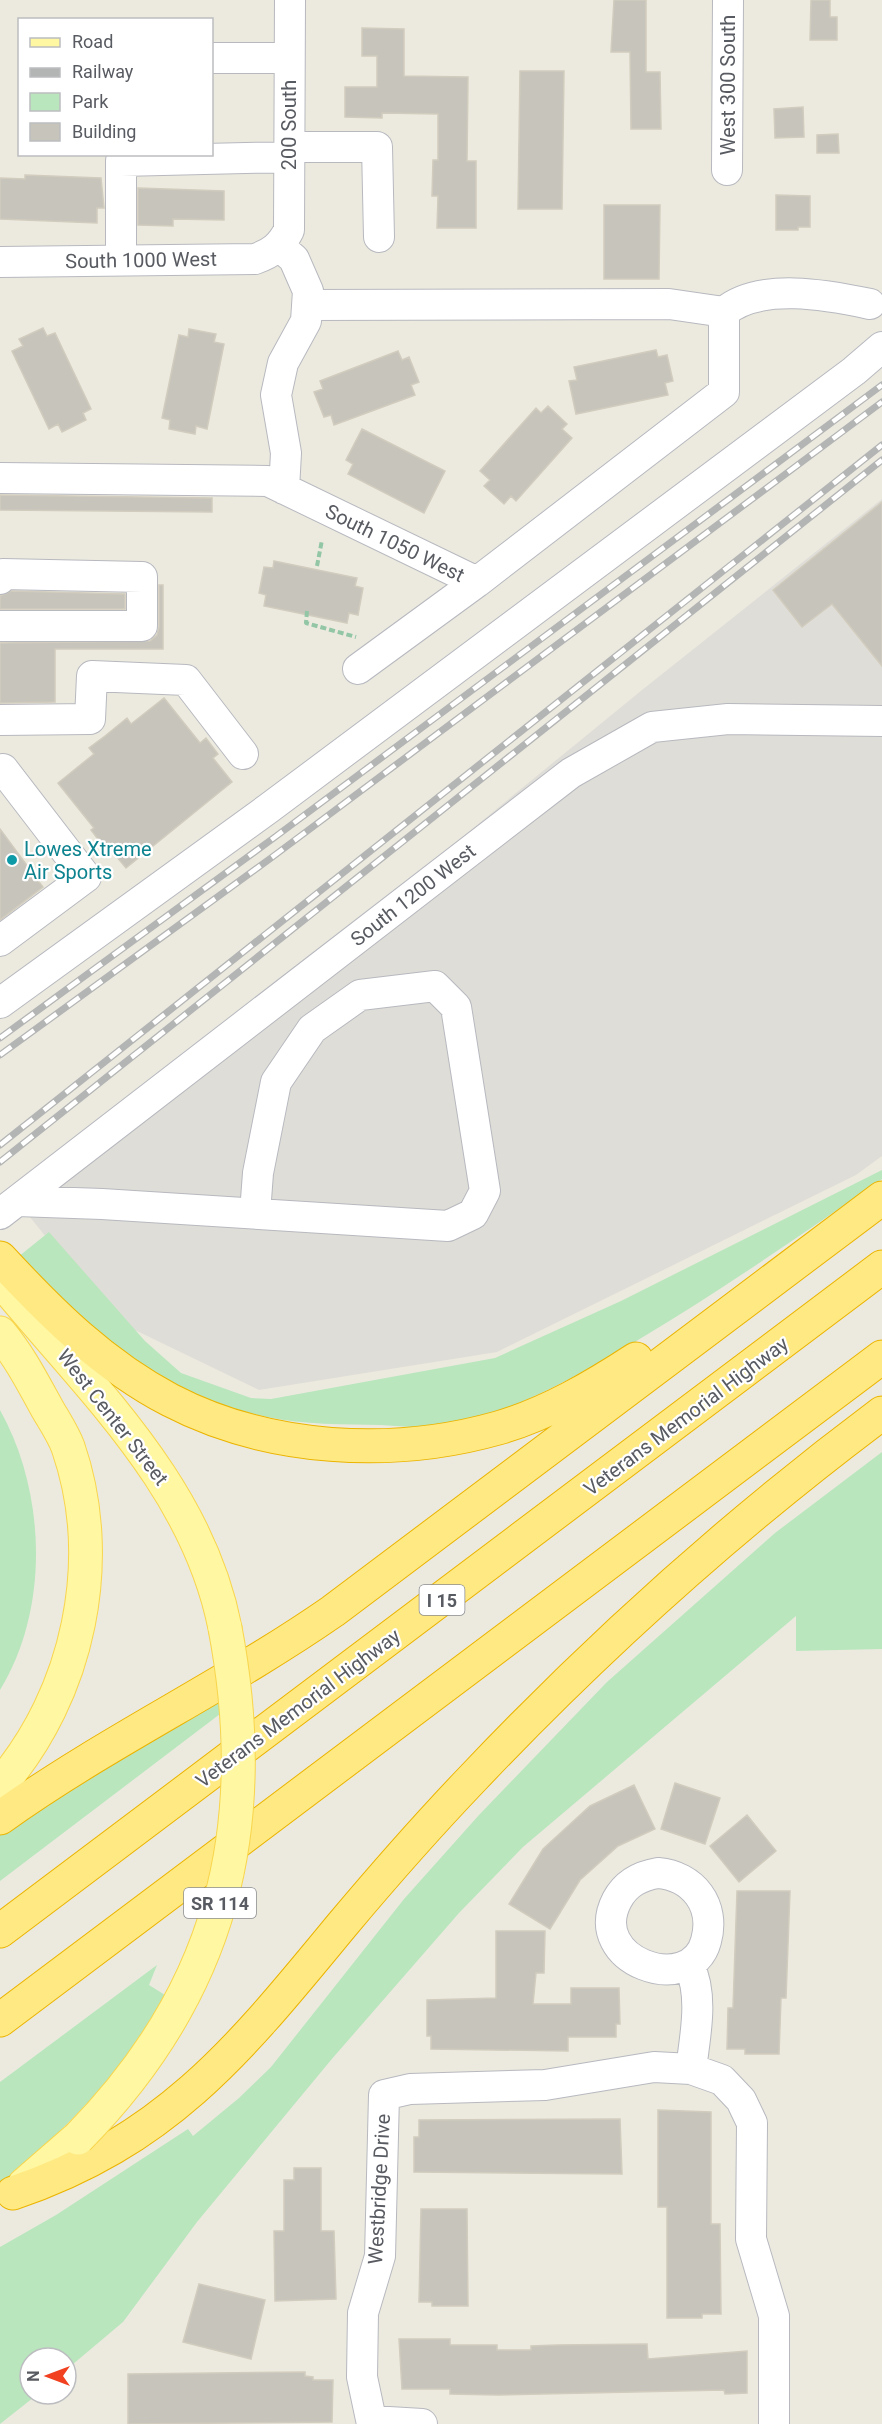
<svg xmlns="http://www.w3.org/2000/svg" width="882" height="2424" font-family="Roboto,sans-serif">
<style>
.industrial{fill:#dfddd7}
.green{fill:#b9e6bd}
.building{fill:#c7c4bc;stroke:#d1ccbd;stroke-width:1.5}
.lines{fill:none;stroke-linecap:round;stroke-linejoin:round}
.minor-casing{stroke:#b7b9bf;stroke-width:32}
.major-casing{stroke:#f8d54d;stroke-width:35}
.highway-casing{stroke:#ebb400;stroke-width:35}
.path{stroke:#92c6a5;stroke-width:4;stroke-dasharray:6 3;stroke-linecap:butt}
.minor{stroke:#fff;stroke-width:30}
.major{stroke:#fff7a1;stroke-width:33}
.highway{stroke:#ffe983;stroke-width:33}
.rail-casing{stroke:#b3b4b4;stroke-width:7}
.rail{stroke:#fff;stroke-width:4.5;stroke-dasharray:14;stroke-linecap:butt}
.major-bridge-casing{stroke:#f8d54d;stroke-width:35;stroke-linecap:butt}
.major-bridge{stroke:#fff7a1;stroke-width:33}
.culture-dot{fill:#0f9aa8;stroke:#fff;stroke-width:2}
.labels{text-anchor:middle;dominant-baseline:central;stroke-width:4.5;stroke-linejoin:round;paint-order:stroke}
.shield{fill:#fff;stroke:#8a8c90;stroke-width:1.5}
.shield-label{font-size:18px;font-weight:bold;fill:#585b61}
.street-label{font-size:20px;fill:#585b61;stroke:#fff}
.culture-label{font-size:20px;fill:#0d838f;stroke:#fff;text-anchor:start}
</style>
<rect width="100%" height="100%" fill="#eceadf"/>
<path class="industrial" d="M 882,499 L 882,1156 L 856,1175 L 497,1352 L 259,1390 L 112,1319 L 17,1201 L 642,690 Z"/>
<path class="green" d="M 882,1170 L 882,1179 C 802,1234 722,1290 638,1340 C 580,1374 522,1408 455,1425 C 432,1430 404,1426 381,1425 C 344,1424 304,1425 267,1417 C 222,1408 175,1387 135,1363 C 91,1335 55,1294 18,1257 L 49,1232 L 145,1341 L 181,1373 L 251,1398 L 271,1399 L 495,1358 L 621,1301 Z
M 0,1410 C 46,1492 50,1609 0,1690 Z
M 882,1452 L 882,1649 L 796,1651 L 796,1616 L 523,1847 L 459,1913 L 331,2060 L 197,2222 L 123,2322 L 66,2370 L 66,2358 L 30,2358 L 30,2394 L 38,2394 L 0,2424 L 0,2247 L 56,2215 L 188,2129 L 193,2136 L 239,2098 L 271,2067 L 404,1899 L 479,1815 L 607,1682 L 775,1533 Z
M 218,1698 L 220,1714 L 0,1881 L 0,1832 Z
M 157,1965 L 149,1985 L 165,1995 C 124,2073 66,2128 0,2186 L 0,2082 Z"/>
<path class="building" d="M 614,0 L 646,0 L 646,72 L 660,72 L 661,129 L 631,129 L 630,52 L 611,52 Z
M 811,0 L 830,0 L 830,17 L 837,17 L 837,40 L 810,40 Z
M 362,28 L 404,29 L 404,76 L 468,77 L 467,161 L 476,161 L 476,228 L 437,228 L 438,196 L 432,196 L 433,160 L 438,160 L 438,114 L 382,113 L 382,118 L 345,117 L 345,87 L 377,87 L 377,56 L 362,56 Z
M 520,71 L 564,71 L 562,209 L 518,209 Z
M 803,107 L 804,137 L 775,138 L 774,109 Z
M 838,134 L 839,153 L 817,153 L 817,135 Z
M 25,175 L 101,178 L 104,208 L 97,208 L 97,223 L 0,219 L 0,178 L 25,179 Z
M 138,188 L 224,191 L 224,220 L 173,219 L 173,226 L 138,225 Z
M 776,195 L 810,196 L 810,227 L 798,227 L 798,230 L 776,230 Z
M 604,205 L 660,205 L 659,279 L 604,279 Z
M 43,328 L 47,336 L 55,333 L 91,409 L 83,413 L 86,420 L 62,432 L 58,424 L 49,429 L 12,351 L 23,346 L 19,339 Z
M 189,329 L 216,334 L 214,342 L 224,344 L 207,429 L 196,426 L 195,434 L 169,429 L 170,420 L 162,418 L 179,335 L 188,337 Z
M 656,350 L 658,357 L 667,355 L 673,381 L 665,383 L 668,395 L 576,414 L 569,381 L 577,380 L 574,367 Z
M 398,351 L 402,360 L 409,357 L 419,382 L 411,385 L 415,395 L 334,425 L 331,415 L 324,417 L 314,392 L 323,389 L 320,381 Z
M 548,406 L 567,424 L 562,429 L 572,438 L 516,501 L 511,496 L 504,504 L 484,486 L 490,480 L 480,471 L 536,408 L 541,413 Z
M 362,429 L 445,471 L 424,513 L 348,474 L 353,464 L 346,460 Z
M 0,495 L 212,498 L 212,512 L 0,510 Z
M 882,502 L 882,666 L 832,604 L 802,627 L 773,590 Z
M 274,561 L 357,578 L 355,586 L 363,588 L 358,615 L 349,613 L 347,623 L 264,606 L 266,595 L 259,593 L 264,567 L 273,568 Z
M 159,585 L 163,585 L 163,649 L 55,649 L 55,702 L 0,703 L 0,643 L 150,641 L 157,635 L 159,627 Z
M 11,591 L 125,594 L 125,609 L 0,609 L 0,596 Z
M 164,698 L 200,743 L 206,738 L 218,754 L 213,758 L 232,782 L 126,868 L 106,844 L 103,846 L 91,830 L 94,828 L 58,783 L 94,754 L 89,748 L 105,736 L 127,718 L 131,724 Z
M 0,829 L 43,887 L 0,920 Z
M 675,1783 L 720,1798 L 705,1844 L 661,1829 Z
M 634,1785 L 655,1829 L 618,1846 L 580,1880 L 550,1929 L 509,1904 L 543,1849 L 590,1806 Z
M 747,1815 L 776,1851 L 739,1882 L 710,1846 Z
M 737,1891 L 790,1891 L 786,1998 L 781,1998 L 779,2054 L 745,2054 L 745,2049 L 727,2049 L 728,2008 L 733,2008 Z
M 496,1931 L 545,1931 L 544,1973 L 536,1973 L 533,2004 L 571,2004 L 571,1988 L 619,1988 L 620,2024 L 616,2024 L 616,2037 L 568,2037 L 568,2051 L 431,2049 L 431,2036 L 427,2036 L 427,2000 L 496,1998 Z
M 658,2110 L 711,2112 L 711,2224 L 720,2224 L 721,2314 L 702,2314 L 702,2318 L 667,2318 L 667,2207 L 658,2207 Z
M 620,2119 L 622,2174 L 414,2172 L 414,2137 L 419,2137 L 419,2120 Z
M 294,2168 L 321,2168 L 321,2231 L 334,2231 L 336,2299 L 275,2301 L 274,2231 L 284,2231 L 284,2180 L 294,2180 Z
M 421,2209 L 467,2209 L 468,2306 L 432,2306 L 432,2302 L 419,2302 Z
M 199,2284 L 265,2300 L 251,2359 L 183,2342 Z
M 399,2339 L 450,2339 L 450,2345 L 497,2345 L 497,2350 L 531,2350 L 531,2346 L 557,2345 L 647,2344 L 648,2359 L 747,2351 L 747,2393 L 725,2394 L 724,2390 L 498,2395 L 450,2394 L 450,2389 L 402,2389 Z
M 305,2372 L 305,2376 L 313,2377 L 313,2380 L 333,2380 L 332,2422 L 128,2424 L 128,2374 Z"/>
<g class="lines">
<defs>
<path id="minor" d="M 212,58 L 289,58
M 289,147 L 377,147 L 379,237
M 727,170 L 728,0
M 279,246 L 294,259 L 308,291 L 306,321 L 283,363 L 276,395 L 286,453 L 284,489
M 121,260 L 121,161 L 289,157
M 0,262 L 255,259 C 272,253 281,246 289,230 L 290,0
M 307,305 L 669,304 L 724,312 C 759,282 828,295 870,304
M 0,478 L 268,481 L 477,582 L 724,392 L 724,312
M 0,579 L 3,574 L 142,577 L 142,626 L 0,626
M 358,669 L 477,582
M 0,720 L 90,719 L 92,676 L 186,680 L 243,754
M 0,771 L 3,769 L 86,877 L 0,941
M 0,1003 L 269,808 L 854,371 L 882,347
M 17,1201 L 102,1204 L 448,1226 L 473,1214 L 485,1191 L 456,1007 L 435,986 L 360,995 L 312,1029 L 276,1082 L 258,1173 L 255,1213
M 0,1214 L 571,773 L 652,727 L 728,719 L 882,721
M 658,1873 C 693,1876 716,1905 706,1941 C 691,1998 585,1961 617,1900 C 626,1883 640,1876 658,1873 Z
M 689,1965 C 704,1996 695,2036 691,2069
M 372,2421 L 422,2424
M 372,2424 L 362,2377 L 363,2313 L 380,2256 L 384,2095 L 410,2089 L 545,2085 L 654,2067 L 691,2069 L 722,2080 L 741,2100 L 752,2123 L 751,2239 L 774,2316 L 774,2424"/>
<path id="major" d="M 0,1279 C 88,1387 197,1485 225,1628
M 0,1333 C 20,1357 33,1383 48,1410 C 55,1422 63,1434 68,1447 C 107,1560 79,1694 0,1785
M 24,2185 L 78,2138"/>
<path id="highway" d="M 0,1258 C 51,1313 103,1365 170,1400 C 268,1451 392,1458 498,1428 C 547,1414 593,1387 636,1359
M 0,1818 C 106,1742 225,1686 333,1611 L 882,1198
M 0,1931 L 882,1267
M 0,2020 L 882,1357
M 13,2193 C 169,2140 242,2046 342,1925 C 384,1875 427,1826 472,1779 C 598,1646 735,1523 882,1413"/>
</defs>
<use href="#minor" class="minor-casing"/>
<use href="#major" class="major-casing"/>
<use href="#highway" class="highway-casing"/>
<path class="path" d="M 317,566 L 322,540
M 307,611 L 306,623 L 356,637"/>
<use href="#minor" class="minor"/>
<use href="#major" class="major"/>
<use href="#highway" class="highway"/>
<defs>
<path id="rail" d="M 0,1038 L 275,837 L 882,385
M 0,1055 L 271,858 L 882,402
M 0,1145 L 882,445
M 0,1162 L 882,460"/>
</defs>
<use href="#rail" class="rail-casing"/>
<use href="#rail" class="rail"/>
<defs>
<path id="major-bridge" d="M 78,2138 C 222,1992 263,1827 225,1628"/>
</defs>
<use href="#major-bridge" class="major-bridge-casing"/>
<use href="#major-bridge" class="major-bridge"/>
</g>
<circle class="culture-dot" cx="12" cy="860" r="6"/>
<g class="labels">
<g class="shield">
<rect x="419.5" y="1585" width="45" height="30" rx="4.5"/>
<rect x="184" y="1888" width="72" height="30" rx="4.5"/>
</g>
<g class="shield-label">
<text x="442" y="1600">I 15</text>
<text x="220" y="1903">SR 114</text>
</g>
<g class="street-label">
<text transform="translate(728 85) rotate(-90)">West 300 South</text>
<text transform="translate(289 125) rotate(-90)">200 South</text>
<text transform="translate(141 260) rotate(-1)">South 1000 West</text>
<text transform="translate(395 543) rotate(26)">South 1050 West</text>
<text transform="translate(413 895) rotate(-38)">South 1200 West</text>
<text transform="translate(686 1416) rotate(-37)">Veterans Memorial Highway</text>
<text transform="translate(113 1417) rotate(52)">West Center Street</text>
<text transform="translate(298 1708) rotate(-37)">Veterans Memorial Highway</text>
<text transform="translate(379 2189) rotate(-87)">Westbridge Drive</text>
</g>
<g class="culture-label">
<text x="24" y="849">Lowes Xtreme<tspan x="24" dy="23">Air Sports</tspan></text>
</g>
</g>
<rect x="18" y="18" width="195" height="138" fill="#ffffff" stroke="#bcbdc0" stroke-width="1.5"/>
<rect x="30" y="38" width="30" height="9" fill="#fff7a1" stroke="#bcbdc0" stroke-width="1.5"/>
<text x="72" y="48" font-size="18" fill="#585b61">Road</text>
<rect x="30" y="68" width="30" height="9" fill="#b3b4b4" stroke="#bcbdc0" stroke-width="1.5"/>
<text x="72" y="78" font-size="18" fill="#585b61">Railway</text>
<rect x="30" y="93" width="30" height="18" fill="#b9e6bd" stroke="#bcbdc0" stroke-width="1.5"/>
<text x="72" y="108" font-size="18" fill="#585b61">Park</text>
<rect x="30" y="123" width="30" height="18" fill="#c7c4bc" stroke="#bcbdc0" stroke-width="1.5"/>
<text x="72" y="138" font-size="18" fill="#585b61">Building</text>
<g transform="translate(48 2376) rotate(270)"><circle r="28" fill="#ffffff" stroke="#bcbdc0" stroke-width="1.5"/>
<path d="M0-4.5L10 22L0 15L-10 22Z" fill="#f14120"/>
<text y="-9" font-size="16" font-weight="bold" text-anchor="middle" fill="#585b61">N</text>
</g>
</svg>
